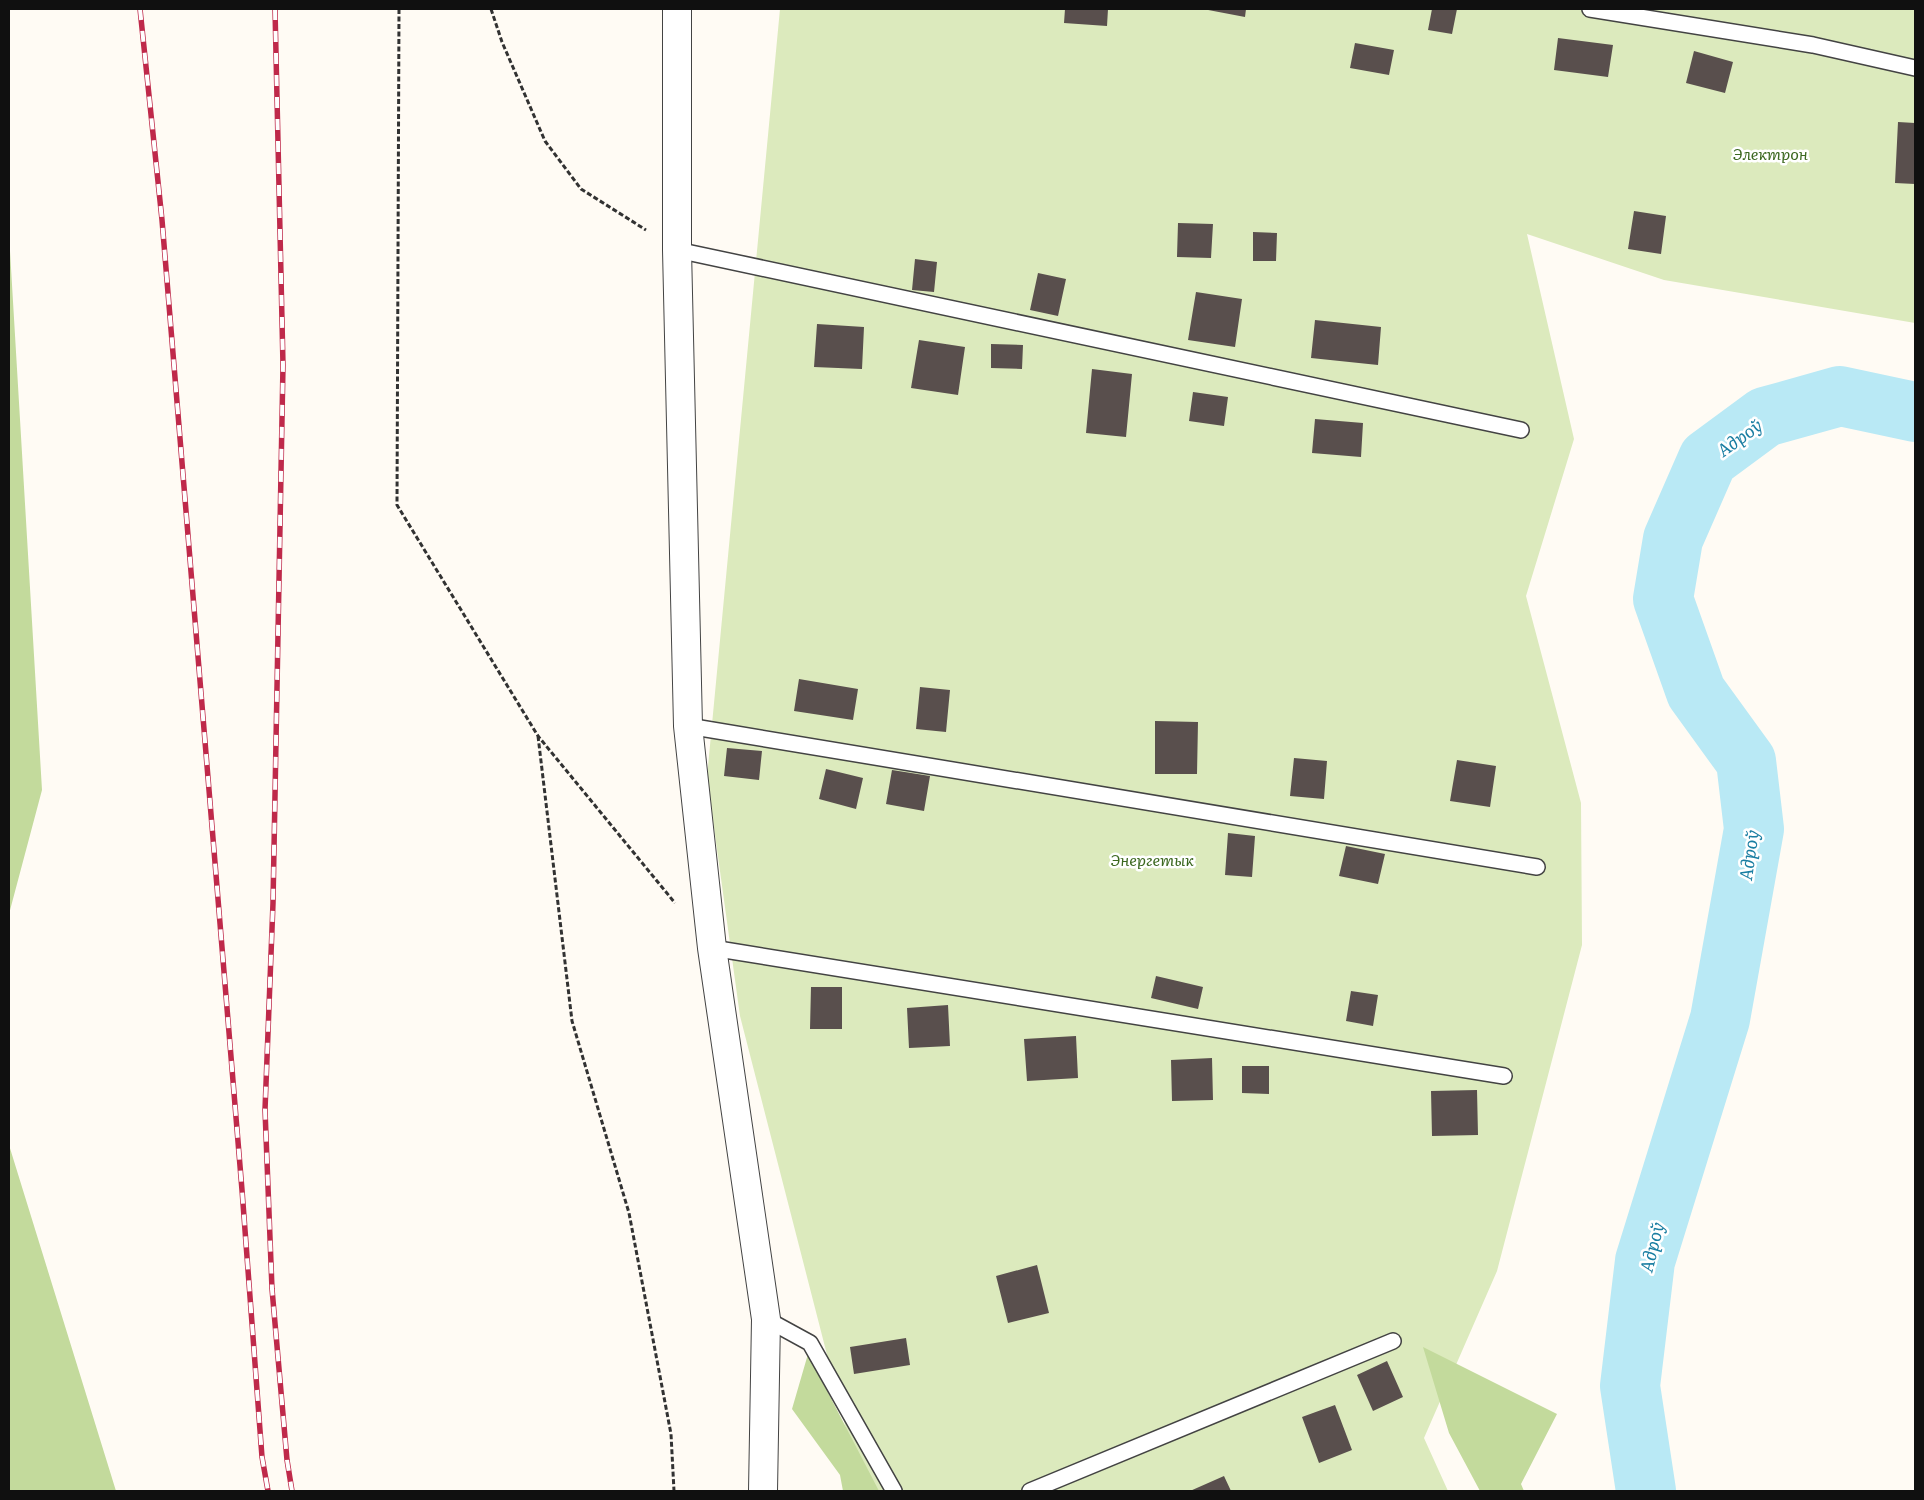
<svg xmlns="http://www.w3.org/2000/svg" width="1924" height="1500" font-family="Literata,serif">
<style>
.green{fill:#dceabd}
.forest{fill:#c3da9c}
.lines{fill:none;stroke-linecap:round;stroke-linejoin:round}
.river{stroke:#b9e9f5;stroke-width:60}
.building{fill:#594f4d}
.service-casing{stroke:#434343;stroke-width:18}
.minor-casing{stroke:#434343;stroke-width:30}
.path{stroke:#323232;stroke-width:3;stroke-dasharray:5 2.5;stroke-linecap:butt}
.service{stroke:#fff;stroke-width:15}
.minor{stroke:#fff;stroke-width:28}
.rail-casing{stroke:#bf294a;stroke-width:5.5}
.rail{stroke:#fff;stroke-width:4;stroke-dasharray:11;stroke-linecap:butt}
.labels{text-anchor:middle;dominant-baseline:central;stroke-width:5;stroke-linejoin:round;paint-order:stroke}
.park-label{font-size:16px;font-style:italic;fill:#3c6820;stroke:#fff}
.water-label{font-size:18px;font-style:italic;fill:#1a7ea2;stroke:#fff}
</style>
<rect width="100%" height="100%" fill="#fffbf4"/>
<path class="green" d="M 780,9 L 1915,9 L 1915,323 L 1664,280 L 1527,234 L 1574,439 L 1526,596 L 1581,803 L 1582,945 L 1497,1271 L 1424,1438 L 1448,1491 L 862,1491 L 740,1016 L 707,777 Z"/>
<path class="forest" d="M 9,234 L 42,790 L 9,914 Z
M 9,1145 L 116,1491 L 9,1491 Z
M 1423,1347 L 1557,1414 L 1521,1484 L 1524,1491 L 1480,1491 L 1449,1433 Z
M 808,1354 L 879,1491 L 843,1491 L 840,1475 L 792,1409 Z"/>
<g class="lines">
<path class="river" d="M 1646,1491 L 1630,1386 L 1645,1261 L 1720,1019 L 1754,829 L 1746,761 L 1696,692 L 1663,599 L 1673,539 L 1708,459 L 1765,417 L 1840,396 L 1915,412"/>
</g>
<path class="building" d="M 1065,9 L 1108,9 L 1107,26 L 1064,23 Z
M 1203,9 L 1246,9 L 1245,17 Z
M 1432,9 L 1457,9 L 1452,34 L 1428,30 Z
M 1558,38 L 1613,45 L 1608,77 L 1554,70 Z
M 1355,43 L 1394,50 L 1389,75 L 1350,68 Z
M 1694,51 L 1733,62 L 1725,93 L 1686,83 Z
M 1898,122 L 1915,123 L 1915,184 L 1895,183 Z
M 1634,211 L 1666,216 L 1661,254 L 1628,249 Z
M 1178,223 L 1213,224 L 1211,258 L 1177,257 Z
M 1253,232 L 1277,233 L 1276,261 L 1253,261 Z
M 915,259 L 937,262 L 934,292 L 912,290 Z
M 1038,273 L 1066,279 L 1058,316 L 1030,310 Z
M 1196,292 L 1242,299 L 1235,347 L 1188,340 Z
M 1315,320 L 1381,327 L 1378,365 L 1311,358 Z
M 817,324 L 864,327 L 862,369 L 814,367 Z
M 919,340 L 965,347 L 958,395 L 911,388 Z
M 991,344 L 1023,345 L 1022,369 L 991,368 Z
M 1092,369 L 1132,374 L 1126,437 L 1086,433 Z
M 1193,392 L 1228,397 L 1224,426 L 1189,421 Z
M 1315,419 L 1363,423 L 1361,457 L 1312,453 Z
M 799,679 L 858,689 L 853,720 L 794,711 Z
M 920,687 L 950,690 L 946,732 L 916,729 Z
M 1155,721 L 1198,722 L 1197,774 L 1155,774 Z
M 727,748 L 762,751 L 759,780 L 724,776 Z
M 1294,758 L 1327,761 L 1324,799 L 1290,796 Z
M 1457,760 L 1496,766 L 1490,807 L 1450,801 Z
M 826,769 L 863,778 L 856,809 L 819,799 Z
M 892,770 L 930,776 L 924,811 L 886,804 Z
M 1228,833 L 1255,836 L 1252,877 L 1225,875 Z
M 1346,846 L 1385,854 L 1378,884 L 1339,876 Z
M 1156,976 L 1203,987 L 1198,1009 L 1151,998 Z
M 811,987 L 842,987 L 842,1029 L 810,1029 Z
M 1351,991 L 1378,995 L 1373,1026 L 1346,1021 Z
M 948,1005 L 950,1046 L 909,1048 L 907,1008 Z
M 1076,1036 L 1078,1078 L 1027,1081 L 1024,1039 Z
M 1212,1058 L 1213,1100 L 1172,1101 L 1171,1060 Z
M 1242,1066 L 1269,1066 L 1269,1094 L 1242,1093 Z
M 1477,1090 L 1478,1135 L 1432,1136 L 1431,1091 Z
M 1037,1265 L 1049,1313 L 1008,1323 L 996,1276 Z
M 906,1338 L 910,1365 L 854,1374 L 850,1347 Z
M 1387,1361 L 1403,1397 L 1373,1411 L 1357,1375 Z
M 1335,1405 L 1352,1450 L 1319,1463 L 1302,1417 Z
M 1224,1476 L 1231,1491 L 1190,1491 Z"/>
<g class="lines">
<defs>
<path id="service" d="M 1590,9 L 1813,45 L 1915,68
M 677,250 L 1521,430
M 688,726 L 1537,867
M 712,948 L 1504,1076
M 766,1319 L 810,1343 L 894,1491
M 1030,1491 L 1393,1341"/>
<path id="minor" d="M 677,9 L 677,250 L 688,726 L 712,948 L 766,1319 L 763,1491"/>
</defs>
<use href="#service" class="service-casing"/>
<use href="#minor" class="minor-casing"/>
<path class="path" d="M 399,9 L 397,505 L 538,736 L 675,903
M 491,9 L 502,42 L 545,141 L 581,189 L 646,230
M 538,736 L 572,1021 L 629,1213 L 671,1434 L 674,1491"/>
<use href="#service" class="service"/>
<use href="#minor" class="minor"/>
<defs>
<path id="rail" d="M 140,9 L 162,220 L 242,1190 L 262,1457 L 268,1491
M 275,9 L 283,365 L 273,903 L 265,1110 L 272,1289 L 287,1460 L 292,1491"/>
</defs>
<use href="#rail" class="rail-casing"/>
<use href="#rail" class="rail"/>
</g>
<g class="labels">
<g class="park-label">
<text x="1770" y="153">Электрон</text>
<text x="1152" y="859">Энергетык</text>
</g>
<g class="water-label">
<text transform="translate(1739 437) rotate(-36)">Адроў</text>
<text transform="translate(1748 855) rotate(-82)">Адроў</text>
<text transform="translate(1651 1247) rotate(-76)">Адроў</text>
</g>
</g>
<rect width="1924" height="1500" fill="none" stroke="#101010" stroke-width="20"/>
</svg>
